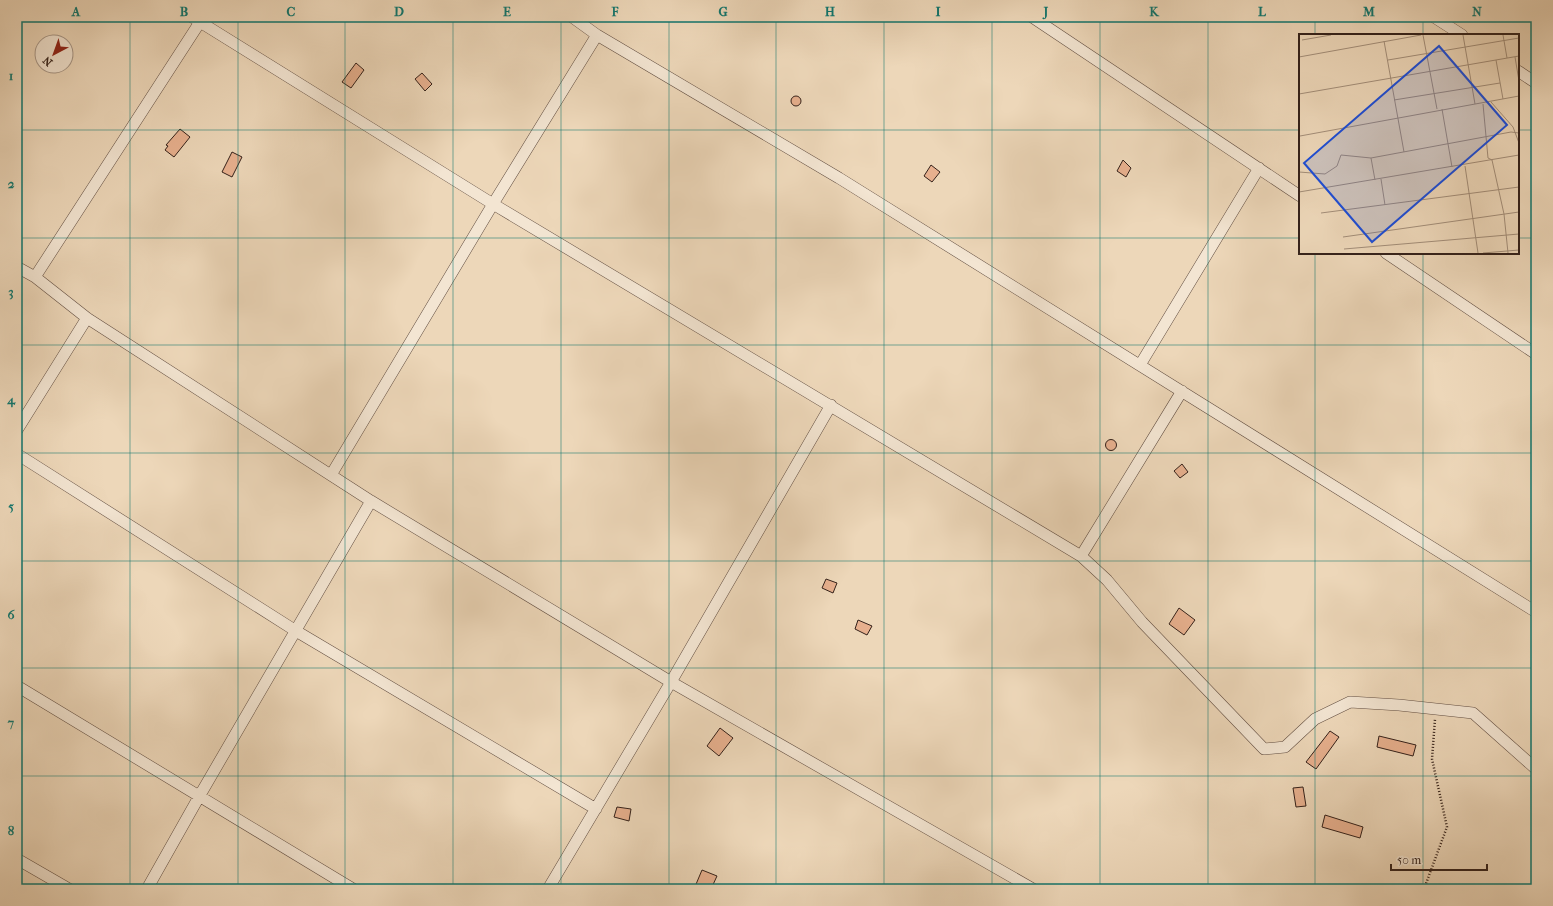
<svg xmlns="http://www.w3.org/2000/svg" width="1553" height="906" font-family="'IM FELL French Canon',serif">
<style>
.building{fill:#e7b08e;stroke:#34211a}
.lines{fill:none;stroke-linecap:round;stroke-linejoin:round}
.street-casing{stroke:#624e42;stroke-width:12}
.path{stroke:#34211a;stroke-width:2.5;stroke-dasharray:1 2;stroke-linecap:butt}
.street{stroke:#f3e5d2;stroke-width:11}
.grid{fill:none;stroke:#0f766e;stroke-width:1;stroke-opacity:0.55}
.inset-road{fill:none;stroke:#a38e79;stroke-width:1}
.view{fill:#1d4ed8;fill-opacity:0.15;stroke:#1d4ed8;stroke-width:2}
.inset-edge{fill:none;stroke:#34211a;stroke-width:2}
.neatline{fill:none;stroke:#0f766e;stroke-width:1.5}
.grid-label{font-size:13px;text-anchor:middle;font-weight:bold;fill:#0f766e}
</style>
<rect width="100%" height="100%" fill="#edd7b9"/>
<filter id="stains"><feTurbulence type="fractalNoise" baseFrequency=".005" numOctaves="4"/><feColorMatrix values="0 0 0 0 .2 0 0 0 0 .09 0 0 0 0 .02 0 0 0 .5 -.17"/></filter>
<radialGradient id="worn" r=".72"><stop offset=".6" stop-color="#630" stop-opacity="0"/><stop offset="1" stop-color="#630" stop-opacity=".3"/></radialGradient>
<path class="building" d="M 356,63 L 364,70 L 351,88 L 342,82 Z
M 422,73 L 432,84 L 425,91 L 415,79 Z
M791 101a5 5 0 1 1 10 0a5 5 0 1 1-10 0Z
M 180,129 L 190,137 L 174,157 L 165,150 L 168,146 L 166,145 Z
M 232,152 L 242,157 L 232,177 L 222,172 Z
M 1123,160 L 1131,168 L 1126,177 L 1117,171 Z
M 931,165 L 940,172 L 932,182 L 924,176 Z
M1105.5 445a5.5 5.5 0 1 1 11 0a5.5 5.5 0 1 1-11 0Z
M 1182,464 L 1188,472 L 1180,478 L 1174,471 Z
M 826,579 L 837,583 L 833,593 L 822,588 Z
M 1179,608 L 1195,620 L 1184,635 L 1169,624 Z
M 858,620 L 872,626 L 867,635 L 855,629 Z
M 720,728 L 733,738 L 719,756 L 707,746 Z
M 1330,731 L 1339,737 L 1316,769 L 1306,762 Z
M 1379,736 L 1416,745 L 1413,756 L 1377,747 Z
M 1303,787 L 1306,806 L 1296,807 L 1293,788 Z
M 617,807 L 631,809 L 629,821 L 614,817 Z
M 1325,815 L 1363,827 L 1360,838 L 1322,827 Z
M 702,870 L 717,876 L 711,889 L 694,889 Z"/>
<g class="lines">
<defs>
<path id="street" d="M 192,17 L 493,204 L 1081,556 L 1107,580 L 1142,622 L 1264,749 L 1285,747 L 1315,719 L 1350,702 L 1399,705 L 1473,713 L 1536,769
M 572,17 L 597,35 L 839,178 L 1536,612
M 1032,17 L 1300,196
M 1434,17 L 1462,35
M 1518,71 L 1536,83
M 1386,253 L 1536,354
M 17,267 L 35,277 L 87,318 L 371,501 L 671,682 L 1033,889
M 35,277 L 200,22 L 210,17
M 1140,365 L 1259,168
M 17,430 L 87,318
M 17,454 L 296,631 L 596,809
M 331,475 L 493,204 L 597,35
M 1081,556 L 1182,391
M 17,686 L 353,889
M 17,859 L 69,889
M 147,889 L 200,795 L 371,501
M 548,889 L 671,682 L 831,405"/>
</defs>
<use href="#street" class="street-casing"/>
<path class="path" d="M 1424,889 L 1447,827 L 1432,759 L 1435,719"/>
<use href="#street" class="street"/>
</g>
<path class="grid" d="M 130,17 L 130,889M 238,17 L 238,889M 345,17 L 345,889M 453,17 L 453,889M 561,17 L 561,889M 669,17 L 669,889M 776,17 L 776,889M 884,17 L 884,889M 992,17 L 992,889M 1100,17 L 1100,889M 1208,17 L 1208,889M 1315,17 L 1315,35M 1423,17 L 1423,35M 17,130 L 1300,130M 1518,130 L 1536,130M 17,238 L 1300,238M 1518,238 L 1536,238M 1315,253 L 1315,889M 1423,253 L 1423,889M 17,345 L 1536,345M 17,453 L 1536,453M 17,561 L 1536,561M 17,668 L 1536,668M 17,776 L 1536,776"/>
<g transform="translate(1299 34)">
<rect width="220" height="220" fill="#edd7b9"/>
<path class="inset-road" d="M 124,1 L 138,75M 164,1 L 176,70M 204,1 L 208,24M 3,6 L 32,1M 85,7 L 105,118M 0,23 L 122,1M 216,23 L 220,47M 89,26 L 220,4M 197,26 L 204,65M 0,60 L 220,22M 95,66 L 201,49M 192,68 L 214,93 L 220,109M 184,70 L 189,124 L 193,126 L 205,180 L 209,219M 143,75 L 153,133M 1,102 L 220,62M 72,124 L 76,146M 166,132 L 179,219M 0,138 L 26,140 L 38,132 L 42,121 L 72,124 L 212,98 L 220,99M 82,145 L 86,171M 0,158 L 220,121M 22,179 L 220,153M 44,203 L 220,178M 45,215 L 220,200M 184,219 L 220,216"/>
<path class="view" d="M 140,12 L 208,91 L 73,208 L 5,129 Z"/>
<rect width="220" height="220" class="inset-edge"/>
</g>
<rect width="1553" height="906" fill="none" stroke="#edd7b9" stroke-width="44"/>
<g transform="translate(54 54) rotate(221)"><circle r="19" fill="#f3e5d2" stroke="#a79788"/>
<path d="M0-3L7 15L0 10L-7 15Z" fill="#8f2418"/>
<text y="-6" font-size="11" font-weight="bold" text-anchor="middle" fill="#34211a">N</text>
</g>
<path d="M1391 864v6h96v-6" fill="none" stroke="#34211a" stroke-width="2"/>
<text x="1397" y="864" font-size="12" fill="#34211a" stroke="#f3e5d2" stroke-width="3" paint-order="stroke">50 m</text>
<rect x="22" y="22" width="1509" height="862" class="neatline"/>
<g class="grid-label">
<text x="76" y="16">A</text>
<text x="184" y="16">B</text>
<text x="291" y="16">C</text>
<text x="399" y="16">D</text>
<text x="507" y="16">E</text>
<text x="615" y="16">F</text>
<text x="723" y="16">G</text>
<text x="830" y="16">H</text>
<text x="938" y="16">I</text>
<text x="1046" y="16">J</text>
<text x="1154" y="16">K</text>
<text x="1262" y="16">L</text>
<text x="1369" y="16">M</text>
<text x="1477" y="16">N</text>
<text x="11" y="80">1</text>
<text x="11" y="188">2</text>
<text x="11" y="296">3</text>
<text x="11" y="404">4</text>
<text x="11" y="511">5</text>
<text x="11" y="619">6</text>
<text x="11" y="727">7</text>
<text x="11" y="835">8</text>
</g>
<rect width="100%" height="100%" filter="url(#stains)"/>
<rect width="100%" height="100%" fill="url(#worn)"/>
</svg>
